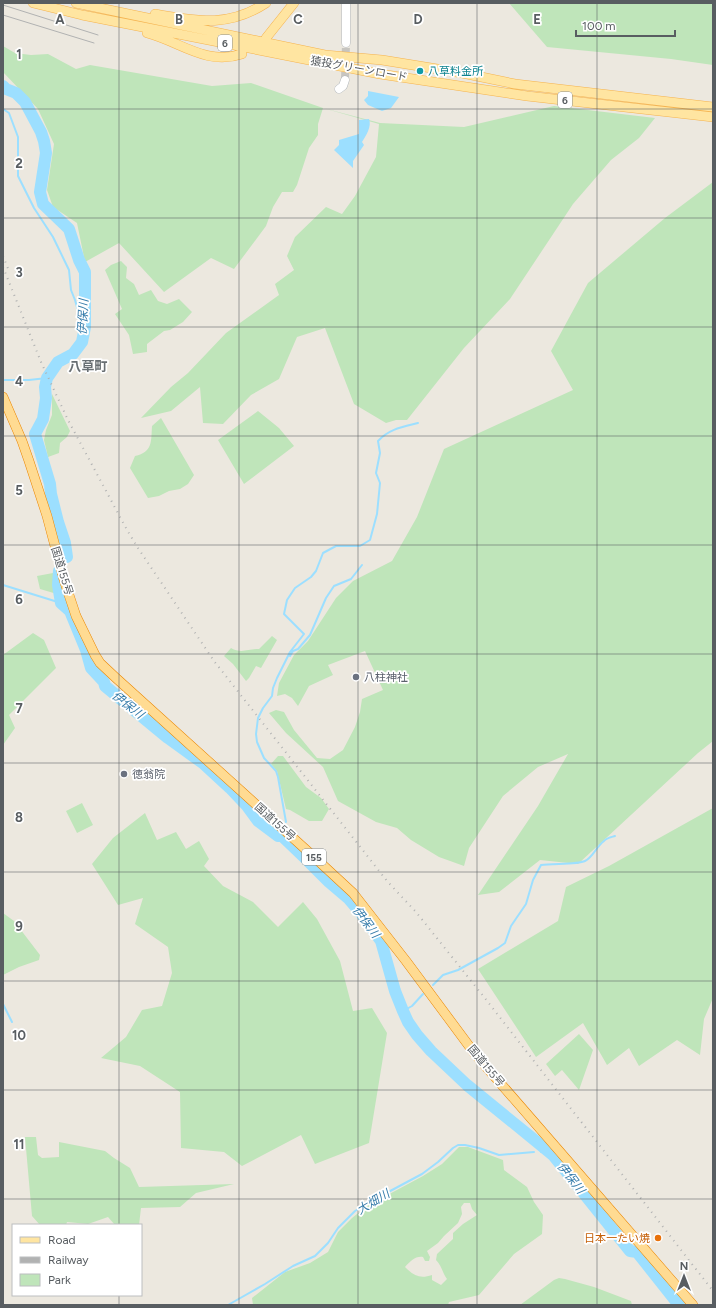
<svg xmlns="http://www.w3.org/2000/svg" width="716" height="1308" font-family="Figtree,'Noto Sans JP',sans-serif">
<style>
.green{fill:#bfe5ba;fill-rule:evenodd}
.water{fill:#9cdfff}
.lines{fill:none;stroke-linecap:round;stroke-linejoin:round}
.stream{stroke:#9cdfff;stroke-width:2}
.river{stroke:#9cdfff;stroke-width:12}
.secondary-tunnel{stroke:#c7c5c0;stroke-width:8;stroke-dasharray:8 4;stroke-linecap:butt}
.secondary-casing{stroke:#b3b8bd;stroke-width:9}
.primary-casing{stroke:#f5b34f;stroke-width:10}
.trunk-casing{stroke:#eb8600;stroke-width:10}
.secondary{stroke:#fff;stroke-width:8}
.primary{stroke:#ffe5a1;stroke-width:9}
.trunk{stroke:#ffdb92;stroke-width:9}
.tram{stroke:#b1b2b2;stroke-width:1}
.rail{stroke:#b1b2b2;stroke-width:2;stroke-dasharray:1 5;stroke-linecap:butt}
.grid{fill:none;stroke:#585d61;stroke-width:1;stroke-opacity:0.55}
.culture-dot{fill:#0f9aa8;stroke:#fff;stroke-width:1.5}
.worship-dot{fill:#6b7280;stroke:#fff;stroke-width:1.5}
.food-dot{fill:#e8710a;stroke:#fff;stroke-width:1.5}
.labels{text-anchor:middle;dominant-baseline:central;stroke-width:3.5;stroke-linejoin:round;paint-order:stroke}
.shield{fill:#fff;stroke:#8a8e90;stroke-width:1}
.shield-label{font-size:10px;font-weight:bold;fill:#585d61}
.street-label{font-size:11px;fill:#585d61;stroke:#fff}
.culture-label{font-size:11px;fill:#0d838f;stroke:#fff;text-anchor:start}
.worship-label{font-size:11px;fill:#5b616d;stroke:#fff;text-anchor:start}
.food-label{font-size:11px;fill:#c56008;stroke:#fff;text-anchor:end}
.water-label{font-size:12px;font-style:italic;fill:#367caa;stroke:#fff}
.quarter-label{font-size:13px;font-weight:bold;fill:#696f73;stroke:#fff}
.grid-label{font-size:13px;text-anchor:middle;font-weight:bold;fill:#585d61;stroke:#fff;stroke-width:3.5;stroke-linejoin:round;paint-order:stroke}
</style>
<rect width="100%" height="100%" fill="#ece8df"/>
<path class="green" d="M 509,3 L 713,3 L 713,65 L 671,59 L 547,47 Z
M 3,46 L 15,53 L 31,55 L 48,54 L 76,69 L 90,65 L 212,86 L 251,83 L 323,108 L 380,123 L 464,127 L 554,106 L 655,118 L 639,138 L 611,160 L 573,204 L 510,299 L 464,348 L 407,420 L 396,420 L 386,423 L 354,404 L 325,328 L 297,337 L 279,379 L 251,395 L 223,424 L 203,423 L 200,387 L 171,411 L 141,418 L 171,387 L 188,373 L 226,333 L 279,295 L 275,284 L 294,270 L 287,256 L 295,237 L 326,207 L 342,214 L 355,196 L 376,157 L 379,124 L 323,108 L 318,124 L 318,135 L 309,148 L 297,185 L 293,192 L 282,192 L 273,207 L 266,226 L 234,269 L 211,258 L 164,292 L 119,243 L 85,262 L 77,223 L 53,207 L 47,190 L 54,144 L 38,109 L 3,72 Z
M 713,182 L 713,741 L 698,753 L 578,864 L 540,860 L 499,892 L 478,895 L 538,806 L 568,754 L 538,767 L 503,796 L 469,848 L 464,866 L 439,857 L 411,840 L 397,828 L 376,822 L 338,801 L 323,767 L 286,733 L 269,713 L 276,710 L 284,712 L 294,730 L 317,758 L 330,759 L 343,750 L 355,727 L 360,712 L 362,699 L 383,690 L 365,651 L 328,665 L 333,675 L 309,686 L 298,706 L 292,698 L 285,694 L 277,696 L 279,683 L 294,655 L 308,641 L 336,598 L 353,581 L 392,561 L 417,517 L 444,449 L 573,390 L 551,351 L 588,283 L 665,218 Z
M 121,261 L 127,267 L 126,278 L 134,284 L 139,295 L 151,290 L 158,301 L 167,304 L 179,299 L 192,312 L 183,322 L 170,330 L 164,331 L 147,344 L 147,352 L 133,354 L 129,335 L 115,314 L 122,309 L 105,270 L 111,265 Z
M 52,394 L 70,431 L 67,437 L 60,443 L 59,453 L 48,457 L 44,440 L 46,430 L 52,415 Z
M 258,411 L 279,428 L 294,446 L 244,484 L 218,440 Z
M 161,418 L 194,475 L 188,484 L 180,489 L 169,491 L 159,496 L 148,498 L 130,468 L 135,456 C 153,452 151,441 152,426 Z
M 53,573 L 57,594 L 40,589 L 37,576 Z
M 33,633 L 44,640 L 56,668 L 9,715 L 15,728 L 3,745 L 3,655 Z
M 272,636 L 277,640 L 261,668 L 256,666 L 249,678 L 246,681 L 233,664 L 224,656 L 231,648 C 241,654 248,649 259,649 Z
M 278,756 L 283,756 L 306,787 L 321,798 L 329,809 L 322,821 L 309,821 L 290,810 L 286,809 L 277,771 L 271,764 Z
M 82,803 L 93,825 L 77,833 L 66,811 Z
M 713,808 L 713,998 L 704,1019 L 700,1055 L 677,1040 L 639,1066 L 629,1048 L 607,1065 L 583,1023 L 536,1057 L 478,969 L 558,921 L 566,887 L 609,866 Z
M 145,813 L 157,840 L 176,832 L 186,849 L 199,841 L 209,859 L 204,866 L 223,886 L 253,902 L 278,927 L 303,902 L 317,919 L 340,961 L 353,1011 L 372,1008 L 387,1033 L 369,1143 L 315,1164 L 301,1135 L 242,1166 L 224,1152 L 181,1148 L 180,1092 L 140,1066 L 101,1058 L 126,1037 L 142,1010 L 162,1006 L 172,973 L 168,947 L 135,924 L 143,898 L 118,905 L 92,864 L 113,838 Z
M 3,913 L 14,921 L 40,955 L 39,960 L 19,967 L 3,975 Z
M 579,1034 L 593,1050 L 579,1090 L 562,1070 L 555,1076 L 546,1064 Z
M 25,1137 L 36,1137 L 38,1155 L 42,1158 L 59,1157 L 59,1142 L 105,1151 L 114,1158 L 130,1168 L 139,1187 L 234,1184 L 196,1193 L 180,1207 L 141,1208 L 139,1225 L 115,1225 L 108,1217 L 88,1224 L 67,1222 L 66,1225 L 40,1225 L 32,1216 Z
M 459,1147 L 468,1147 L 503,1160 L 504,1170 L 527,1187 L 534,1202 L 543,1215 L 542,1234 L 514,1254 L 479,1295 L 449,1302 L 448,1305 L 253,1305 L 252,1298 L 285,1272 L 310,1263 L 328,1252 L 338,1232 L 352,1218 L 367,1206 L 423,1176 L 442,1164 ZM 464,1203 L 470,1203 L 472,1209 L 477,1215 L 463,1224 L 453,1233 L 453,1239 L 437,1254 L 436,1260 C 442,1266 442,1272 447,1279 L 441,1285 L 432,1280 L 432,1275 C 420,1279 414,1276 405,1267 C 411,1261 415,1256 423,1257 L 425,1261 L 429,1261 L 430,1257 L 427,1251 L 438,1243 L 444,1236 L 458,1223 L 462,1214 L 461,1207 Z
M 559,1278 L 565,1279 L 594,1287 L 631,1301 L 632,1305 L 520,1305 L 554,1280 Z"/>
<path class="water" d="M 368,91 L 399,97 L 391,108 L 382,111 L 368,105 L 364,100 L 368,96 Z
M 369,119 C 372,126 366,136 362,142 L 364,145 L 353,161 L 353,168 L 334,150 L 339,145 L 339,140 L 359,134 L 359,120 Z"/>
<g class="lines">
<path class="stream" d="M 3,109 L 9,113 L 18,137 L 18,176 L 34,208 L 53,237 L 69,270 L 71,290 L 75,300 L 80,318
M 4,380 L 29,380 L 47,378
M 3,585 L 61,603
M 290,656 L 293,651 L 298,649 L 310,635 L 326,598 L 334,586 L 351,579 L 362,565
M 286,822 L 278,777 L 276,771 L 264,758 L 257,742 L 256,734 L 258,718 L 263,708 L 272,696 L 273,688 L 277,678 L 290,652 L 304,634 L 284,614 L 287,600 L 295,588 L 311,577 L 316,571 L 323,553 L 336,546 L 360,546 L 370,540 L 377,514 L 380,483 L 376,473 L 380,453 L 378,441 C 389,429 402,427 418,423
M 433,985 L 443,975 L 458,970 L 498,948 L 505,943 L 511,926 L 526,904 L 533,880 L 541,865 C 552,863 577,865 585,861 C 593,857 596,847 604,841 C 606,838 612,837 615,836
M 3,1004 L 12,1022
M 403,1011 L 412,1006 L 423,994
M 541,1152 L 545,1149
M 228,1305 L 265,1284 L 293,1266 L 315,1256 L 328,1243 L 338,1228 L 355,1211 L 379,1197 L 422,1174 L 438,1162 L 453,1148 L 458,1145 L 465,1145 L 479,1148 L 499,1155 L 534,1152"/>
<path class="river" d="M 3,86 L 6,89 L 16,93 L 25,102 L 41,132 L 44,141 L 46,153 L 40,192 L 43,204 L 69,229 L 79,260 L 85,272 L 85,327 L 82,342 L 73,354 L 58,362 L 47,378 L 45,387 L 46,398 L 43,419 L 35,434 L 50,484 L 51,494 L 58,522 L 65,543 L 67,557
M 59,571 L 58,585 L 61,603 L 70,611 L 86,650 L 91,668 L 104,682 L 105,686 L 168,738 L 204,764 L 230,788 L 247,806 L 258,821 L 278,836 L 282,836 L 305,858 L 329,882 L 349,899 L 361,913 L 381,941 L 395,991 L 403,1011 L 408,1022 L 417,1035 L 431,1051 L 467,1085 L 553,1155 L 630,1251 L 637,1252 L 679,1305"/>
<path class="secondary-tunnel" d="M 345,80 L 346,43"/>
<defs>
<path id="secondary" d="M 346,3 L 346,43
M 339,89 L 343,86 L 345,80"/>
<path id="primary" d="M 33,3 L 82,15 L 380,74 L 527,96 L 713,117
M 76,3 L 325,55 L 382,60 L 462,73 L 515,84 L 713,107
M 155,14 C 197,21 228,28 266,3
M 147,33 C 181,42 206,66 242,54
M 266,38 L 294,3"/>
<path id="trunk" d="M 3,397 L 22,441 L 29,461 L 47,516 L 64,580 L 76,616 L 95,655 L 100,663 L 116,678 L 313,856 L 353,893 L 406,961 L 475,1054 L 693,1305"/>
</defs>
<use href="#secondary" class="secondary-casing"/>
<use href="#primary" class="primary-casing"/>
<use href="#trunk" class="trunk-casing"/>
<use href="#secondary" class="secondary"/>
<use href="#primary" class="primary"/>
<use href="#trunk" class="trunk"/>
<path class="tram" d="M 3,5 L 98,35
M 3,15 L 94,43"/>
<path class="rail" d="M 3,256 L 9,271
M 3,267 L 41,362 L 68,420 L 127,530 L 138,548 L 214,661 L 387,881 L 416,912 L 484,997 L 713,1291"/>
</g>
<path class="grid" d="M 119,3 L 119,1225M 239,3 L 239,1305M 358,3 L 358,1305M 477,3 L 477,1305M 597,3 L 597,1305M 3,109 L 713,109M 3,218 L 713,218M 3,327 L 713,327M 3,436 L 713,436M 3,545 L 713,545M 3,654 L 713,654M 3,763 L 713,763M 3,872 L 713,872M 3,981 L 713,981M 3,1090 L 713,1090M 3,1199 L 713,1199M 119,1295 L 119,1305"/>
<circle class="culture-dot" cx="420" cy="71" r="4"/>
<g class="worship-dot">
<circle cx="356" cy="677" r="4"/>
<circle cx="124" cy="774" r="4"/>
</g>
<circle class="food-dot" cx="658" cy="1238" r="4"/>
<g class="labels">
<g class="shield">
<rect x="218" y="35" width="14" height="16" rx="3"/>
<rect x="558" y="92" width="14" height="16" rx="3"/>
<rect x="302" y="849" width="24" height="16" rx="3"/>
</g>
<g class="shield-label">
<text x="225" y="43">6</text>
<text x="565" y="100">6</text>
<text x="314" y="857">155</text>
</g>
<g class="street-label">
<text transform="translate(359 69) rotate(10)">猿投グリーンロード</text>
<text transform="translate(62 571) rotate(73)">国道155号</text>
<text transform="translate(275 822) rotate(42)">国道155号</text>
<text transform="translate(486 1066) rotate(50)">国道155号</text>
</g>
<g class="culture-label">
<text x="428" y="71">八草料金所</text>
</g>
<g class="worship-label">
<text x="364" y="677">八柱神社</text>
<text x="132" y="774">徳翁院</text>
</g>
<g class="food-label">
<text x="650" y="1238">日本一たい焼</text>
</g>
<g class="water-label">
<text transform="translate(83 317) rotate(-87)">伊保川</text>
<text transform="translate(128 705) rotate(38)">伊保川</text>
<text transform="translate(366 922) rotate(53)">伊保川</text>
<text transform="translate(571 1178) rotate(52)">伊保川</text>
<text transform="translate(373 1202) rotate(-31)">大畑川</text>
</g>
<g class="quarter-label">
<text x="88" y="366">八草町</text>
</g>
</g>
<g class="grid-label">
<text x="60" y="24">A</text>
<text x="179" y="24">B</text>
<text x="298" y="24">C</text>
<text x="418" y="24">D</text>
<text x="537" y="24">E</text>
<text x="19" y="59">1</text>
<text x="19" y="168">2</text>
<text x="19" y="277">3</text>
<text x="19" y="386">4</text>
<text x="19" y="495">5</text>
<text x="19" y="604">6</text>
<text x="19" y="713">7</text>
<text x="19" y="822">8</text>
<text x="19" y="931">9</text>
<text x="19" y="1040">10</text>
<text x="19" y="1149">11</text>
</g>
<rect width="716" height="1308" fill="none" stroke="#585d61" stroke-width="8"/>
<rect x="12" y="1224" width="130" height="72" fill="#ffffff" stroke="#bcbec0"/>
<rect x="20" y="1237" width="20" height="6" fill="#ffe5a1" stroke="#bcbec0"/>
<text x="48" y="1244" font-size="12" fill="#585d61">Road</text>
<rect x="20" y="1257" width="20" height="6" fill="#b1b2b2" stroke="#bcbec0"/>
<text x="48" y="1264" font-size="12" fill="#585d61">Railway</text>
<rect x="20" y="1274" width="20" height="12" fill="#bfe5ba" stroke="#bcbec0"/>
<text x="48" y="1284" font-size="12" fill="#585d61">Park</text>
<g transform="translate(684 1276)" stroke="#ffffff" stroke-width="3" paint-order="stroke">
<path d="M0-3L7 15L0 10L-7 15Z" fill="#585d61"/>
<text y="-6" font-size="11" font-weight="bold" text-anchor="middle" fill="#585d61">N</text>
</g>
<path d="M576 30v6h99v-6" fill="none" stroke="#585d61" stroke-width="2"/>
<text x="582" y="30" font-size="12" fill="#585d61" stroke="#ffffff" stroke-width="3" paint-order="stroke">100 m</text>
</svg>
